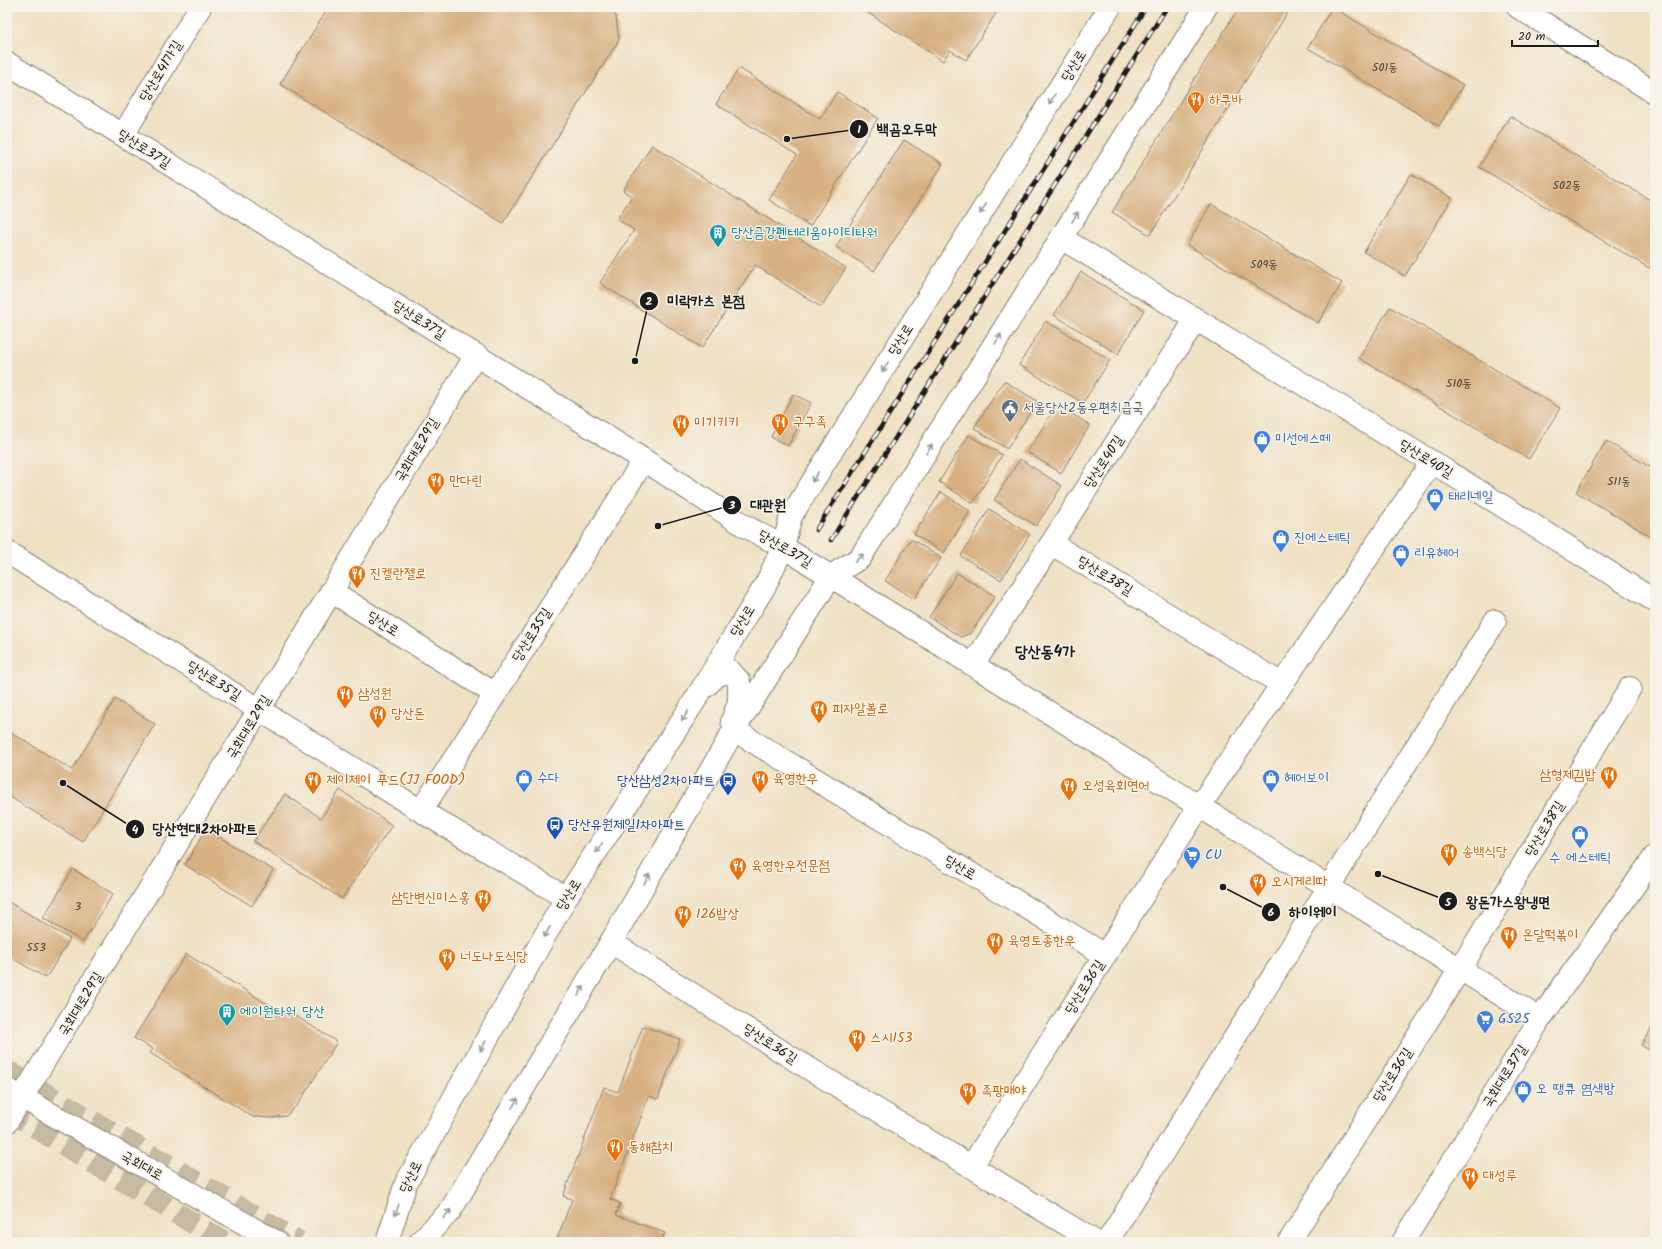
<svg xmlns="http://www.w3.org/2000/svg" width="1662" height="1249" font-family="Kalam,'Poor Story',sans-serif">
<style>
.building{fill:#d7b182}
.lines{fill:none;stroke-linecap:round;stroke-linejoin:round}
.highway-tunnel{stroke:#c6baa2;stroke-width:22;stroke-dasharray:22 11;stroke-linecap:butt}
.minor-casing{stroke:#867e70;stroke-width:24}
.major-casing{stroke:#867e70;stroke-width:24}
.minor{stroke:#fff;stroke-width:22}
.major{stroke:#fff;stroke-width:22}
.rail-casing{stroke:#1c1c1c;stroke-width:4.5}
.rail{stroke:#f7f3e8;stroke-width:3;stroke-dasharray:9;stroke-linecap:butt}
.oneway{stroke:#999}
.labels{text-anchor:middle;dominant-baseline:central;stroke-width:3;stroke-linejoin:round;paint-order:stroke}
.number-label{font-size:12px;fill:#4b4136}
.street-label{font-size:14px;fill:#1c1c1c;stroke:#f7f3e8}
.food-label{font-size:14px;fill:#c56008;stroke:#f7f3e8;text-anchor:start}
.culture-label{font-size:14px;fill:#0d838f;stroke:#f7f3e8;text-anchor:start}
.service-label{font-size:14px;fill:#4e5e75;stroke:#f7f3e8;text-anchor:start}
.shop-label{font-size:14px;fill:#366cbe;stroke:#f7f3e8;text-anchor:start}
.transit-label{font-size:14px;fill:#164399;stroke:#f7f3e8;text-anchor:end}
.quarter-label{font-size:16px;font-weight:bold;fill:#1c1c1c;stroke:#f7f3e8}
.leader{fill:none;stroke:#1c1c1c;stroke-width:1.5}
.callout-dot{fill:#1c1c1c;stroke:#f7f3e8;stroke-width:1.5}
.mark-label{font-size:12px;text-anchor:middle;font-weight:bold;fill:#fff}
.callout-label{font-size:15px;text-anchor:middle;font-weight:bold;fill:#1c1c1c;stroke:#f7f3e8;stroke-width:3;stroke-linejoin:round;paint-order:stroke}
</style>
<rect width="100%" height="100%" fill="#f7f3e8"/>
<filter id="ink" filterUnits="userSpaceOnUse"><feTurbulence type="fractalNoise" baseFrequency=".025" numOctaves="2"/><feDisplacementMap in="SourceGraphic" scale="8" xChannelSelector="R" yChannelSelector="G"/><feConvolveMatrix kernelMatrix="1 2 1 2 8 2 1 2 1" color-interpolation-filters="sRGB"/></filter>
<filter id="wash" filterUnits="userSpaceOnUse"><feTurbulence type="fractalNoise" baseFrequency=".012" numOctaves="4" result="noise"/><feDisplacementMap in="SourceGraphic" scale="16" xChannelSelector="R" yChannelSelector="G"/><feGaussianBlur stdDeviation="0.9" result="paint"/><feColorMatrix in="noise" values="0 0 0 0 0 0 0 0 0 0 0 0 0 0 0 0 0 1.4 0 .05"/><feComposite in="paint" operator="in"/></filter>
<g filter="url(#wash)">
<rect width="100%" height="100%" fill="#f0e1c4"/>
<g id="blocks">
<path class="building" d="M 329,7 L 610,7 L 615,10 L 619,40 L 503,223 L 280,84 Z
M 859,7 L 1000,7 L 966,60 L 950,50 L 943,61 Z
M 1239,7 L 1291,7 L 1150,235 L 1112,212 Z
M 1332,7 L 1463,85 L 1439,126 L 1308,48 Z
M 739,68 L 820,119 L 837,92 L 878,118 L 810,226 L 769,200 L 797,155 L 716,104 Z
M 1510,116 L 1655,203 L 1655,259 L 1649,268 L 1479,167 Z
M 904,140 L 943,164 L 874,271 L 836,247 Z
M 652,145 L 846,268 L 821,307 L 755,265 L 702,348 L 600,283 L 634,230 L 617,219 L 632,196 L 623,191 Z
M 1411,174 L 1452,198 L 1405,276 L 1364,252 Z
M 1211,204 L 1342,283 L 1318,323 L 1187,245 Z
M 1081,272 L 1144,310 L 1118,354 L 1054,315 Z
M 1390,307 L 1560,408 L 1529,459 L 1359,358 Z
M 1046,321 L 1110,360 L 1083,403 L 1019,365 Z
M 1004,381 L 1037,401 L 1007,449 L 974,428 Z
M 793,394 L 811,403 L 788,446 L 771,437 Z
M 1057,405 L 1090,425 L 1061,473 L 1027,452 Z
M 969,435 L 1002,455 L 973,503 L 939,482 Z
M 1606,441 L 1655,470 L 1655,539 L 1576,492 Z
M 1020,459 L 1062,486 L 1036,526 L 994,500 Z
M 941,492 L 970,511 L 944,553 L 914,534 Z
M 989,509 L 1030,534 L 1001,580 L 961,556 Z
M 911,539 L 941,558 L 914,599 L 885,581 Z
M 957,573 L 995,596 L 971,633 L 961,637 L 929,617 Z
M 115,699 L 155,724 L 83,842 L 7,795 L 7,730 L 72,770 Z
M 340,790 L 392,825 L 342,899 L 253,841 L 285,794 L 321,818 Z
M 206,829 L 273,870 L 252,906 L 185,865 Z
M 73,869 L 113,894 L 83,942 L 43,918 Z
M 7,901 L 70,939 L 46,978 L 7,955 Z
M 186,954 L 289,1017 L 291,1013 L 337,1042 L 299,1103 L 286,1116 L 271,1118 L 253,1117 L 150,1053 L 153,1049 L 134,1038 Z
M 1655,1023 L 1655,1054 L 1641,1045 Z
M 643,1026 L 680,1039 L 658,1099 L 649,1096 L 610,1199 L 620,1203 L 616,1215 L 665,1233 L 661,1242 L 556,1242 L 572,1199 L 563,1196 L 604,1087 L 618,1092 Z"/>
</g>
</g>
<g filter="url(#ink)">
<use href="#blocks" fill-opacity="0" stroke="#867e70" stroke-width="1"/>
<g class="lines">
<path class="highway-tunnel" d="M 7,1071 L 299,1242
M 7,1110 L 224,1242"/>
<defs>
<path id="minor" d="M 1518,7 L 1655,93
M 7,63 L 644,460 L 745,526 L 783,547 L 856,592 L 1540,1019
M 123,135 L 200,7
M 1061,238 L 1432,462 L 1655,601
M 1052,544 L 1282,684
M 7,552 L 421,811 L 566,898
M 331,591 L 495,694
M 973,665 L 1196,319
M 734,730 L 1105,955
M 421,811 L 644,460
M 611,942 L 795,1060 L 1096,1242
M 7,1122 L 476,355
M 971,1167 L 1199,807 L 1432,462
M 1107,1242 L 1495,621
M 1289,1242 L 1460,969 L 1630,688
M 1403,1242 L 1540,1019 L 1655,856"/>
<path id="major" d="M 706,686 L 716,676 L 730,671 L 739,681 L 739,702 L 732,721
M 7,1089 L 277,1242
M 387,1242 L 406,1183 L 566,898 L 692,705 L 766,584 L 783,547 L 791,516 L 1110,7
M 420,1242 L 450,1211 L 611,942 L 734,730 L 831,576 L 860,558 L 1206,7"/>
</defs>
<use href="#minor" class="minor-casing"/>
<use href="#major" class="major-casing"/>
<use href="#minor" class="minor"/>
<use href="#major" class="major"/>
<defs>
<path id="rail" d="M 816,530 L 1146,7
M 831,540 L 1167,7"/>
</defs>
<use href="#rail" class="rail-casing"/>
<use href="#rail" class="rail"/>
</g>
<defs><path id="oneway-shaft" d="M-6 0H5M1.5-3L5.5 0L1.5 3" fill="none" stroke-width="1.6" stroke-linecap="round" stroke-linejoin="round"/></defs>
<g class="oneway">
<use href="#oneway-shaft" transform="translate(1052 99) rotate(122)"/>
<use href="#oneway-shaft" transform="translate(983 209) rotate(122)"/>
<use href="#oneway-shaft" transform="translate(1075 217) rotate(-58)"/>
<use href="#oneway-shaft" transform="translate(998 339) rotate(-58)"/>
<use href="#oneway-shaft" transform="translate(885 367) rotate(122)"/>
<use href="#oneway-shaft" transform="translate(929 449) rotate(-58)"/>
<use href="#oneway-shaft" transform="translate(815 477) rotate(122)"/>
<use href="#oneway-shaft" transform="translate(859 558) rotate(-43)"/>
<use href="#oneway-shaft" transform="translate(685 716) rotate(123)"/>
<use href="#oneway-shaft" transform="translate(599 848) rotate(123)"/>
<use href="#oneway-shaft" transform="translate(647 879) rotate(-60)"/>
<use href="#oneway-shaft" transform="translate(547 932) rotate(119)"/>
<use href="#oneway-shaft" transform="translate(581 991) rotate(-59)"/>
<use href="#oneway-shaft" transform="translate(483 1046) rotate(119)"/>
<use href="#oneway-shaft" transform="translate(515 1103) rotate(-59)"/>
<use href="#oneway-shaft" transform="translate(397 1210) rotate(108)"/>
<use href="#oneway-shaft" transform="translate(447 1214) rotate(-49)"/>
</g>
</g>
<defs>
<symbol id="restaurant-pin" viewBox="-11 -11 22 30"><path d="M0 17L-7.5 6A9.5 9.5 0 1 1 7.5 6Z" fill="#e8710a" stroke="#f7f3e8"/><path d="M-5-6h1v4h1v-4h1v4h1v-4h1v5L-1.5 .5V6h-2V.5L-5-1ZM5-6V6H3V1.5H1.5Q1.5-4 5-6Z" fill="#fff"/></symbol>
<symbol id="building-pin" viewBox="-11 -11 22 30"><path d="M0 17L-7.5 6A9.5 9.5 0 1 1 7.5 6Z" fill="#0f9aa8" stroke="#f7f3e8"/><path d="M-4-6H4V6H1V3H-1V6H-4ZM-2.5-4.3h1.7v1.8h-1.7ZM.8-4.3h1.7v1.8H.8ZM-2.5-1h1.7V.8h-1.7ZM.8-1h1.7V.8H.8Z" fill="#fff"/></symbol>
<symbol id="civic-pin" viewBox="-11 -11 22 30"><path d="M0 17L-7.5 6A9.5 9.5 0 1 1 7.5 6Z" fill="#5c6f8a" stroke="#f7f3e8"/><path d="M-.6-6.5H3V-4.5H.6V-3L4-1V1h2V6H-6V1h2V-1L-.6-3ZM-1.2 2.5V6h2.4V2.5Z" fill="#fff"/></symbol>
<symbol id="shop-pin" viewBox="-11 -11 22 30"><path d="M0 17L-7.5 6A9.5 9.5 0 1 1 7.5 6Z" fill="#3f7fe0" stroke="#f7f3e8"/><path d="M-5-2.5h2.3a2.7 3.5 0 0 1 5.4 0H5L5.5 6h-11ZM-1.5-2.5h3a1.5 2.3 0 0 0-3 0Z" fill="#fff"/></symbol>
<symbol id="bus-pin" viewBox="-11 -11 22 30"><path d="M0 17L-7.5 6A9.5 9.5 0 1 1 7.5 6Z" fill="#1a4fb4" stroke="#f7f3e8"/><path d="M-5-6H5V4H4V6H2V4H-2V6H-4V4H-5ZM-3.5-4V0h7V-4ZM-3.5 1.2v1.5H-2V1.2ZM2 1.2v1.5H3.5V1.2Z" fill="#fff"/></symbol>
<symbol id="supermarket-pin" viewBox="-11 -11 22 30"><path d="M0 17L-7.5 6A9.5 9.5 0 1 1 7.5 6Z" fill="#3f7fe0" stroke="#f7f3e8"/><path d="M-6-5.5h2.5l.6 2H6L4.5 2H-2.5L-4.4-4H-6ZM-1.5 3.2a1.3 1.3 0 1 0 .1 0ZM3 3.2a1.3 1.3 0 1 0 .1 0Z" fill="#fff"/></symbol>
</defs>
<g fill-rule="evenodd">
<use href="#restaurant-pin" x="1186" y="90" width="20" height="27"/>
<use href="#building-pin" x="708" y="223" width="20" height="27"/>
<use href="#civic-pin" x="1000" y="398" width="20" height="27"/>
<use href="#restaurant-pin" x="770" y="412" width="20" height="27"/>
<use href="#restaurant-pin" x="671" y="413" width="20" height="27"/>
<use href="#shop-pin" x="1252" y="429" width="20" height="27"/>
<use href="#restaurant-pin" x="426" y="471" width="20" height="27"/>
<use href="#shop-pin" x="1425" y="487" width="20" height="27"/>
<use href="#shop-pin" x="1271" y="528" width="20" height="27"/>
<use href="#shop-pin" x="1391" y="543" width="20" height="27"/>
<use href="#restaurant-pin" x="347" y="564" width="20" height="27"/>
<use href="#restaurant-pin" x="335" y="684" width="20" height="27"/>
<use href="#restaurant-pin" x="809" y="699" width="20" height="27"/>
<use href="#restaurant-pin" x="368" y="704" width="20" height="27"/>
<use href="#restaurant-pin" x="1599" y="765" width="20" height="27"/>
<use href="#shop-pin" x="514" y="768" width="20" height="27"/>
<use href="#shop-pin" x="1261" y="768" width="20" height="27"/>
<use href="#restaurant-pin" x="750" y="769" width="20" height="27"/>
<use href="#restaurant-pin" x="303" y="770" width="20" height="27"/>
<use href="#bus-pin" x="718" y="771" width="20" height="27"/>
<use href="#restaurant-pin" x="1059" y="776" width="20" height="27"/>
<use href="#bus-pin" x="545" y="815" width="20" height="27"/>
<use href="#shop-pin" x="1570" y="824" width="20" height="27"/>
<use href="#restaurant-pin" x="1439" y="842" width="20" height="27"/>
<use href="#supermarket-pin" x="1182" y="845" width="20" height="27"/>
<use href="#restaurant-pin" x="728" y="856" width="20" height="27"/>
<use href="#restaurant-pin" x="1248" y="872" width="20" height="27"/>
<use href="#restaurant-pin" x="473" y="888" width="20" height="27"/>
<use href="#restaurant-pin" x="673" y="904" width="20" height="27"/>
<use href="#restaurant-pin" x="1499" y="925" width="20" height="27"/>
<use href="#restaurant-pin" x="985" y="931" width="20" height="27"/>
<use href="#restaurant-pin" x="437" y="947" width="20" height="27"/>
<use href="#building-pin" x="217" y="1002" width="20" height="27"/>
<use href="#supermarket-pin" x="1475" y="1009" width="20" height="27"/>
<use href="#restaurant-pin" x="847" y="1028" width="20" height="27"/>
<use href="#shop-pin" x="1513" y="1079" width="20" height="27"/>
<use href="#restaurant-pin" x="958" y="1081" width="20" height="27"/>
<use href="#restaurant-pin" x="605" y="1137" width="20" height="27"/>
<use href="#restaurant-pin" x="1460" y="1166" width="20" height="27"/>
</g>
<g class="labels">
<g class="number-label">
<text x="1385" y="67">501동</text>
<text x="1567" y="185">502동</text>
<text x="1264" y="264">509동</text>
<text x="1459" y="383">510동</text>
<text x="1619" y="481">511동</text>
<text x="78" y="906">3</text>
<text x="36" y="947">553</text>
</g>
<g class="street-label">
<text transform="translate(1074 66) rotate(-58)">당산로</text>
<text transform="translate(161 71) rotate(-59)">당산로41가길</text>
<text transform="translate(144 149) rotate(32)">당산로37길</text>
<text transform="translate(419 320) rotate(32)">당산로37길</text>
<text transform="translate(901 340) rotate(-58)">당산로</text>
<text transform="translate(417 450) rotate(-59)">국회대로29길</text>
<text transform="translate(1426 459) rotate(31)">당산로40길</text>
<text transform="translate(1104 462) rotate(-57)">당산로40길</text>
<text transform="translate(785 549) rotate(30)">당산로37길</text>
<text transform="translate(1105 576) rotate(31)">당산로38길</text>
<text transform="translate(743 621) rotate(-59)">당산로</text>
<text transform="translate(383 624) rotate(32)">당산로</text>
<text transform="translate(532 635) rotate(-58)">당산로35길</text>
<text transform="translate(214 681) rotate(32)">당산로35길</text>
<text transform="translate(249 727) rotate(-59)">국회대로29길</text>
<text transform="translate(1545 829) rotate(-59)">당산로38길</text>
<text transform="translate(960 868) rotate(31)">당산로</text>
<text transform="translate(569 895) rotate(-58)">당산로</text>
<text transform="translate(1085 987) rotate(-58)">당산로36길</text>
<text transform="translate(81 1004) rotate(-59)">국회대로29길</text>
<text transform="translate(770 1044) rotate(33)">당산로36길</text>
<text transform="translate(1393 1075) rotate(-58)">당산로36길</text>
<text transform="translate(1505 1076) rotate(-58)">국회대로37길</text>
<text transform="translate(142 1166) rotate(29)">국회대로</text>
<text transform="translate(411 1177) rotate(-64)">당산로</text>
</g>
<g class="food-label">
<text x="1209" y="100">하쿠바</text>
<text x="793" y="422">구구족</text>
<text x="694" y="423">미기키키</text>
<text x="449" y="481">만다린</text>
<text x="370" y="574">진켈란젤로</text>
<text x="358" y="694">삼성원</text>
<text x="832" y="709">피자알볼로</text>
<text x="391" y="714">당산돈</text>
<text x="1596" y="775" text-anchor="end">삼형제김밥</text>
<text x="773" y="779">육영한우</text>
<text x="326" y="780">제이제이 푸드(JJ FOOD)</text>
<text x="1082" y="786">오성육회연어</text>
<text x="1462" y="852">송백식당</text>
<text x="751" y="866">육영한우전문점</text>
<text x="1271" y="882">오시게리따</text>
<text x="470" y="898" text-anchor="end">삼단변신미스홍</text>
<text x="696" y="914">126밥상</text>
<text x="1522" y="935">온달떡볶이</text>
<text x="1008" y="941">육영토종한우</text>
<text x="460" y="957">너도나도식당</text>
<text x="870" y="1038">스시153</text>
<text x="981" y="1091">족팡매야</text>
<text x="628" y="1147">동해참치</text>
<text x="1483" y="1176">대성루</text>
</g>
<g class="culture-label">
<text x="731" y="233">당산금강펜테리움아이티타워</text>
<text x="240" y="1012">에이원타워 당산</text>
</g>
<g class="service-label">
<text x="1023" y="408">서울당산2동우편취급국</text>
</g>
<g class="shop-label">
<text x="1275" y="439">미선에스떼</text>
<text x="1448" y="497">태리네일</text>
<text x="1294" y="538">진에스테틱</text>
<text x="1414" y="553">리유헤어</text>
<text x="537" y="778">수다</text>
<text x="1284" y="778">헤어보이</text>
<text x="1205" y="855">CU</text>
<text x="1580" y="858" text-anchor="middle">수 에스테틱</text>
<text x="1498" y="1019">GS25</text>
<text x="1536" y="1089">오 땡큐 염색방</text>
</g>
<g class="transit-label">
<text x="715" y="781">당산삼성2차아파트</text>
<text x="568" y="825" text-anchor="start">당산유원제일1차아파트</text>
</g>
<g class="quarter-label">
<text x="1045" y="652">당산동4가</text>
</g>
</g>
<path class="leader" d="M787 139L859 129M635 361L649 301M658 526L732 505M63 783L135 829M1378 874L1448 901M1223 887L1271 912"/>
<g class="callout-dot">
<circle cx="787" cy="139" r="4"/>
<circle cx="635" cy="361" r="4"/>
<circle cx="658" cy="526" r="4"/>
<circle cx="63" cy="783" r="4"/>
<circle cx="1378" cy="874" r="4"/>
<circle cx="1223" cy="887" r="4"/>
<circle cx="859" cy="129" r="10"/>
<circle cx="649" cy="301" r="10"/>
<circle cx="732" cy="505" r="10"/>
<circle cx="135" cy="829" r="10"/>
<circle cx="1448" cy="901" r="10"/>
<circle cx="1271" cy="912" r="10"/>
</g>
<g class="mark-label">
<text x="859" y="133">1</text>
<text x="649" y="305">2</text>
<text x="732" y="509">3</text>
<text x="135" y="833">4</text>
<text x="1448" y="906">5</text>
<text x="1271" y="916">6</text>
</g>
<g class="callout-label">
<text x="907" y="134">백곰오두막</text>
<text x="706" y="306">미락카츠 본점</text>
<text x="768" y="510">대관원</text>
<text x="205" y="834">당산현대2차아파트</text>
<text x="1508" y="907">왕돈가스왕냉면</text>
<text x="1313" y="917">하이웨이</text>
</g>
<rect width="1662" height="1249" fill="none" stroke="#f7f3e8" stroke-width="24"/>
<path d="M1512 40v6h86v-6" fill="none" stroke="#1c1c1c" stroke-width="2"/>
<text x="1518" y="40" font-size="12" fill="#1c1c1c" stroke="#f7f3e8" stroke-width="3" paint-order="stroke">20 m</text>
</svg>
